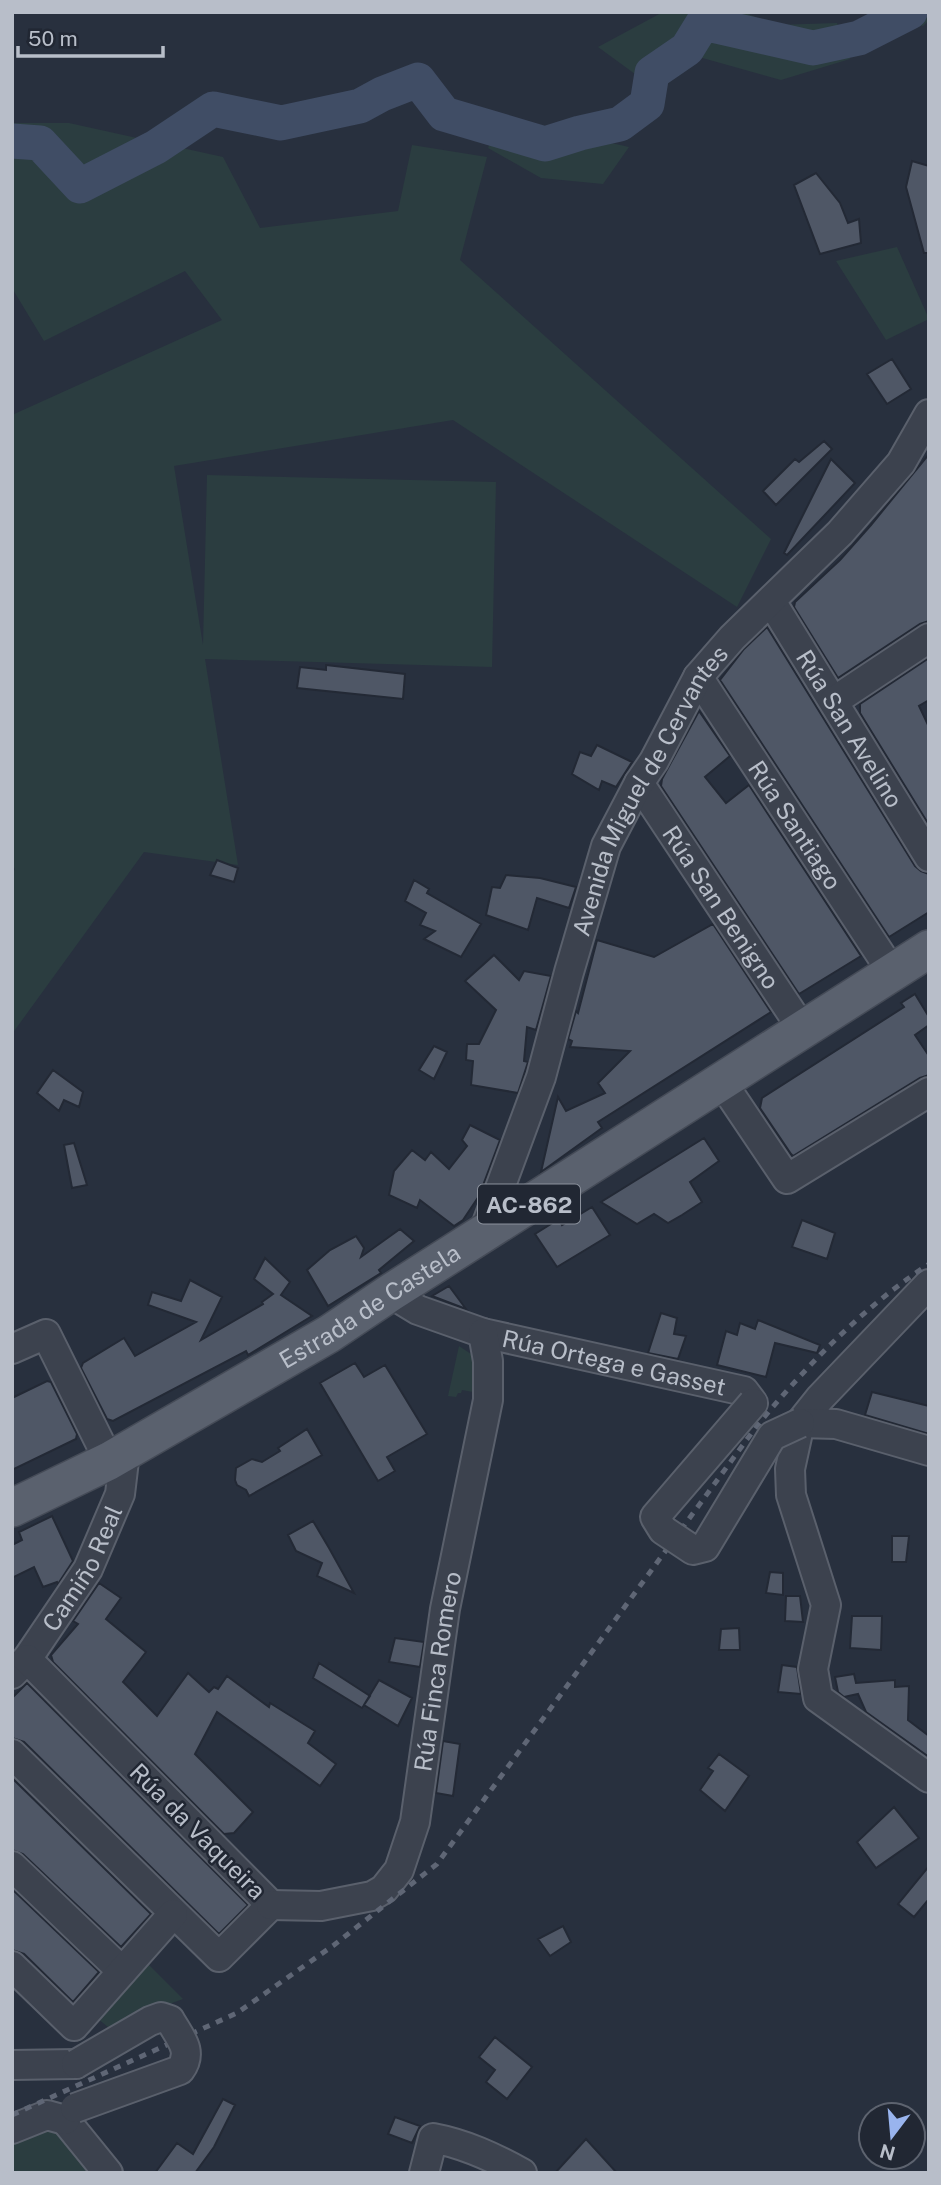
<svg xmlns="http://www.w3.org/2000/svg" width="941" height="2185" font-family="'Public Sans',sans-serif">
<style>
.green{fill:#2b3d40}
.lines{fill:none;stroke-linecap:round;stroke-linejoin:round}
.river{stroke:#404d65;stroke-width:35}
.building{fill:#4f5766;stroke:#232935;stroke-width:2}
.minor-casing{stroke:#5a606c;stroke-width:32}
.major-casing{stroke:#454b57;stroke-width:40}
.minor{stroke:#3c424e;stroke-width:28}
.major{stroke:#5a616e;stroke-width:37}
.rail{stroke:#5f6675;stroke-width:5;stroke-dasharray:7 7;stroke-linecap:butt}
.minor-bridge-casing{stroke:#5a606c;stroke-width:32;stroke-linecap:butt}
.minor-bridge{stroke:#3c424e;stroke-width:28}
.labels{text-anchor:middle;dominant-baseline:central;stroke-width:5;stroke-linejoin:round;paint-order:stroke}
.shield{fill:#212733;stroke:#8b919c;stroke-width:2}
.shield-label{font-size:23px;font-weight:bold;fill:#b8bec9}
.street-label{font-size:24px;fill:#b8bec9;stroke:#212733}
</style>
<rect width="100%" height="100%" fill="#28303e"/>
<path class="green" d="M 663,12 L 743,12 L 775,25 L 837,23 L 850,59 L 781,80 L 699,57 L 635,74 L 598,47 Z
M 870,12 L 929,12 L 929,20 L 923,26 Z
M 501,118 L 629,147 L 603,184 L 541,178 L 488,148 Z
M 12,123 L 69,123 L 223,157 L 260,228 L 398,211 L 412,145 L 487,157 L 460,260 L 771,539 L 737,607 L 453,420 L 174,466 L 203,645 L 207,475 L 496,482 L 492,667 L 205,659 L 238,865 L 144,852 L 12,1034 L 12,874 L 15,869 L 12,865 L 12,415 L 222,320 L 185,271 L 44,341 L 12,288 Z
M 897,247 L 929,319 L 886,340 L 836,261 Z
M 459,1346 L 471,1354 L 476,1374 L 473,1392 L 462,1390 L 461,1393 L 458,1393 L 456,1397 L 448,1396 Z
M 149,1965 L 183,1999 L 150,2011 L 114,2032 L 97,2018 Z
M 53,2125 L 88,2173 L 12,2173 L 12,2143 Z"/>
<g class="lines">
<path class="river" d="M 12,141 L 40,143 L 80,186 L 156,147 L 213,109 L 281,123 L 360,106 L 382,94 L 418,80 L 444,114 L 545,144 L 580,133 L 620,124 L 647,104 L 652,73 L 687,49 L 703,23 L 813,48 L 859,38 L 910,12"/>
</g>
<path class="building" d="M 912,161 L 929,166 L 929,253 L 924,253 L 906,187 Z
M 816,173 L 840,203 L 848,223 L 859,219 L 861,243 L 820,254 L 794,185 Z
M 892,359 L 911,389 L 887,404 L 867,374 Z
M 824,441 L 832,449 L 776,505 L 763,491 L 795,459 L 799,462 Z
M 929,454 L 929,621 L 920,624 L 838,678 L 794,607 L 795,602 L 840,560 L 871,525 Z
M 831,459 L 855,483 L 787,555 L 784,553 Z
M 767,627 L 915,866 L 921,871 L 929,874 L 929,912 L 889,937 L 720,680 L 744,649 Z
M 929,658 L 929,700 L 919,706 L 929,727 L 929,825 L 860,713 L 860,704 Z
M 326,665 L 405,674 L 403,699 L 297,688 L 300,667 L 326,670 Z
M 699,711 L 730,756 L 705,777 L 726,803 L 749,785 L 861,956 L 799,994 L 661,786 L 662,779 Z
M 597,745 L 632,762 L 616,787 L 602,781 L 599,790 L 572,774 L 580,752 L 591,756 Z
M 217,860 L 238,868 L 234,882 L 210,875 Z
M 506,875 L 540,878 L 576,887 L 569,908 L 537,898 L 528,930 L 486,915 L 492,887 L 500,888 Z
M 414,880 L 429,889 L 427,893 L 481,924 L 461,957 L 424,939 L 435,931 L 420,925 L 426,913 L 405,901 Z
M 713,924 L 771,1012 L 598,1122 L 602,1128 L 541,1172 L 558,1097 L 566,1111 L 605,1093 L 598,1083 L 630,1051 L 570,1047 L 572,1041 L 568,1039 L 576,1011 L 578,1013 L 597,940 L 654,957 Z
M 494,955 L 519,980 L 524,971 L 551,976 L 536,1030 L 527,1027 L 524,1061 L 528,1062 L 518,1093 L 471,1085 L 473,1061 L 466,1060 L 467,1044 L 479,1044 L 496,1010 L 465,981 Z
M 915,994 L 929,1017 L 929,1025 L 915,1035 L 929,1056 L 929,1075 L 920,1078 L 793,1156 L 791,1154 L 760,1108 L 762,1098 L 904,1007 L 901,1003 Z
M 434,1046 L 447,1052 L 434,1079 L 419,1070 Z
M 53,1070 L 83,1092 L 79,1107 L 64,1100 L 59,1111 L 37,1093 Z
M 470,1125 L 500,1140 L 479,1196 L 463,1220 L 454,1226 L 420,1200 L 417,1208 L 389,1195 L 394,1171 L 412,1150 L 425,1160 L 431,1152 L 449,1169 L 467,1146 L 462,1140 Z
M 704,1138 L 719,1161 L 690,1182 L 702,1202 L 682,1215 L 668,1223 L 654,1214 L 637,1224 L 601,1202 Z
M 74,1143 L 87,1185 L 72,1188 L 64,1145 Z
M 592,1207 L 610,1235 L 557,1267 L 535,1234 L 559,1219 L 562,1225 Z
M 802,1220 L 835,1233 L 827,1259 L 792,1247 Z
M 400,1229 L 414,1241 L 379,1270 L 381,1273 L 328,1306 L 307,1270 L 330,1250 L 356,1236 L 364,1248 L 361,1257 Z
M 265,1258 L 290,1282 L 281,1295 L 312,1316 L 248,1355 L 246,1351 L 113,1421 L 107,1419 L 81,1368 L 83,1363 L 124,1338 L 135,1356 L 196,1322 L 148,1305 L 152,1292 L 181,1301 L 190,1280 L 222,1297 L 201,1340 L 263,1304 L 262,1302 L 273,1294 L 254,1279 Z
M 449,1286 L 466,1309 L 432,1296 Z
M 661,1313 L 677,1318 L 674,1334 L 686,1336 L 678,1359 L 648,1353 Z
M 758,1320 L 820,1345 L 817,1353 L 775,1343 L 766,1377 L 717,1365 L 726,1331 L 737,1335 L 740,1323 L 755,1329 Z
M 355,1363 L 364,1377 L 385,1365 L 427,1434 L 387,1457 L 395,1471 L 378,1481 L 320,1383 Z
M 47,1381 L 51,1382 L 77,1434 L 76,1439 L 12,1470 L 12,1398 Z
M 872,1392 L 929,1406 L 929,1434 L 865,1415 Z
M 307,1429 L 322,1455 L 249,1496 L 246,1490 L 237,1485 L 235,1480 L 236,1468 L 252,1459 L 262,1462 L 280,1451 L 278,1448 Z
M 52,1516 L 73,1561 L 58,1584 L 57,1582 L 43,1587 L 34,1567 L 12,1578 L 12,1545 L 22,1540 L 19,1532 Z
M 313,1521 L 329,1548 L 354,1593 L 317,1576 L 322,1563 L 296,1551 L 288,1535 Z
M 892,1536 L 909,1536 L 906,1562 L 892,1562 Z
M 770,1572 L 783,1573 L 783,1595 L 766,1593 Z
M 99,1583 L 121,1598 L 106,1619 L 146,1652 L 123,1682 L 157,1716 L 188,1673 L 209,1692 L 214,1687 L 218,1689 L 227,1676 L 269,1707 L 270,1703 L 315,1731 L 308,1743 L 336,1764 L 320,1786 L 217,1712 L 195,1754 L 253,1812 L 234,1833 L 224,1834 L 53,1662 L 51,1655 L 78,1624 L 73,1621 Z
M 786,1596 L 800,1596 L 803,1622 L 785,1621 Z
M 852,1616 L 882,1616 L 881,1650 L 850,1648 Z
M 739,1628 L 740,1650 L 719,1650 L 721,1629 Z
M 395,1638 L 424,1642 L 420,1667 L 389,1662 Z
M 319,1663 L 370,1696 L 362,1708 L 313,1678 Z
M 782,1665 L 797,1667 L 801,1694 L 778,1692 Z
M 854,1674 L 856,1683 L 895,1680 L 895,1687 L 909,1686 L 908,1720 L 929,1736 L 929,1757 L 866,1712 L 858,1694 L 844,1697 L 838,1692 L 835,1677 Z
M 379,1680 L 412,1698 L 398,1726 L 364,1705 Z
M 27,1683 L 248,1905 L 219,1934 L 24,1742 L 12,1738 L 12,1698 Z
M 443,1741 L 460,1744 L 453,1796 L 436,1793 Z
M 719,1754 L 749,1776 L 725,1811 L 700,1790 L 713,1771 L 708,1768 Z
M 12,1778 L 151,1914 L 121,1947 L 23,1854 L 12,1850 Z
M 894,1807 L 919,1838 L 876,1868 L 857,1842 Z
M 929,1866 L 929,1899 L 914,1917 L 898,1904 Z
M 12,1889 L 99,1972 L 73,2002 L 24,1954 L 12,1950 Z
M 563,1926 L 571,1942 L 550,1956 L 538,1939 Z
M 495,2037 L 532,2067 L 507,2099 L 486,2082 L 495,2070 L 479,2057 Z
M 223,2099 L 235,2105 L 214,2147 L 195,2173 L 155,2173 L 177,2143 L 193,2154 Z
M 395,2117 L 420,2126 L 412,2143 L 388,2134 Z
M 586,2139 L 617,2173 L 555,2173 Z"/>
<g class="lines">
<defs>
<g id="minor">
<path id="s1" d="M 771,601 L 929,857"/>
<path id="s2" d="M 698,677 L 892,972"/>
<path d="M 834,701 L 929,638"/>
<path id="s3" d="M 639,783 L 803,1030"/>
<path d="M 721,1081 L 787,1179 L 929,1092"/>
<path id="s4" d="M 483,1234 L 541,1077 L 569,972 L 606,846 L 639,783 L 654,761 L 698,677 L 732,638 L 840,533 L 901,463 L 929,414"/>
<path d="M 929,1284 L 820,1398 L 800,1423 L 790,1469 L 791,1495 L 826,1605 L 813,1669 L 818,1698 L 929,1778"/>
<path id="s5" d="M 390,1293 L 418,1310 L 483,1333 L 744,1391 L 753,1403"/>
<path d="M 12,1349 L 46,1334 L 109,1461"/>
<path d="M 800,1423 L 836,1424 L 929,1451"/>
<path id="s6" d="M 12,1674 L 27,1659 L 88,1569 L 120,1494 L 125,1452"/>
<path d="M 12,1754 L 219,1957 L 271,1905 L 27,1659"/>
<path d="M 12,1866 L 122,1971"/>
<path id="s7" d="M 271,1905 L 321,1906 L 372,1896 L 384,1889 L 399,1870 L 415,1822 L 445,1609 L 488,1400 L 488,1361 L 483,1333"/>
<path d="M 12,1966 L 74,2026 L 173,1914"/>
<path d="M 12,2065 L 76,2064"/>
<path d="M 65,2120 L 108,2173"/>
<path d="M 12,2129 L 47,2115 L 65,2120"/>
<path d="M 424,2173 L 433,2138 C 465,2144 493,2157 522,2173"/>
</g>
<g id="major">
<path id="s8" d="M 12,1508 L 109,1461 L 329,1334 L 390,1293 L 929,949"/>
</g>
</defs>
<use href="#minor" class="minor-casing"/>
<use href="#major" class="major-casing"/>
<use href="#minor" class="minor"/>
<use href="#major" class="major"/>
<path class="rail" d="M 12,2115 L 237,2013 L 334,1945 L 437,1864 L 756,1427 C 807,1365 861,1309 929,1264"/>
<defs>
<path id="minor-bridge" d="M 753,1403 L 655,1517 L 663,1530 L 693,1550 L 705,1547 L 772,1436 L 800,1423
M 75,2108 L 180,2070 C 194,2051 180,2038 170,2020 L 161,2017 L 150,2021 L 76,2064"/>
</defs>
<use href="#minor-bridge" class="minor-bridge-casing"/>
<use href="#minor-bridge" class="minor-bridge"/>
</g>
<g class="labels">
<rect class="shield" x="478" y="1184.5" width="102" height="39" rx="5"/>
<g class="shield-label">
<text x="529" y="1204">AC-862</text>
</g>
<g class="street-label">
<text stroke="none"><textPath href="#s1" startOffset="150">Rúa San Avelino</textPath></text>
<text stroke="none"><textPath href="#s4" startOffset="476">Avenida Miguel de Cervantes</textPath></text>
<text stroke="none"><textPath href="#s2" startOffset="177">Rúa Santiago</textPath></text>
<text stroke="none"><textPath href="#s3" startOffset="149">Rúa San Benigno</textPath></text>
<text stroke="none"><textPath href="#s8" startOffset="411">Estrada de Castela</textPath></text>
<text stroke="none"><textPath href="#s5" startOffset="236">Rúa Ortega e Gasset</textPath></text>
<text stroke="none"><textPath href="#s6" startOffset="128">Camiño Real</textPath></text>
<text stroke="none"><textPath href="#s7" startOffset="343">Rúa Finca Romero</textPath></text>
<text transform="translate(198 1831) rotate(45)">Rúa da Vaqueira</text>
</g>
</g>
<rect width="941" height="2185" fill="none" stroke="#b8bec9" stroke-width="28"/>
<g transform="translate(892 2136) rotate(196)"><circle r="33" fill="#212733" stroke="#5d636f" stroke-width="2"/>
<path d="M0-5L12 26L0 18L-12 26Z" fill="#99b4ee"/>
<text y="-10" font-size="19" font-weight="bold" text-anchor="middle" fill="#b8bec9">N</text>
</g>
<path d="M18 46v10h145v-10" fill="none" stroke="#b8bec9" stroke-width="3.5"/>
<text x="28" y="46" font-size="21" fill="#b8bec9" stroke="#212733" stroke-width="5" paint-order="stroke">50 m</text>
</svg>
